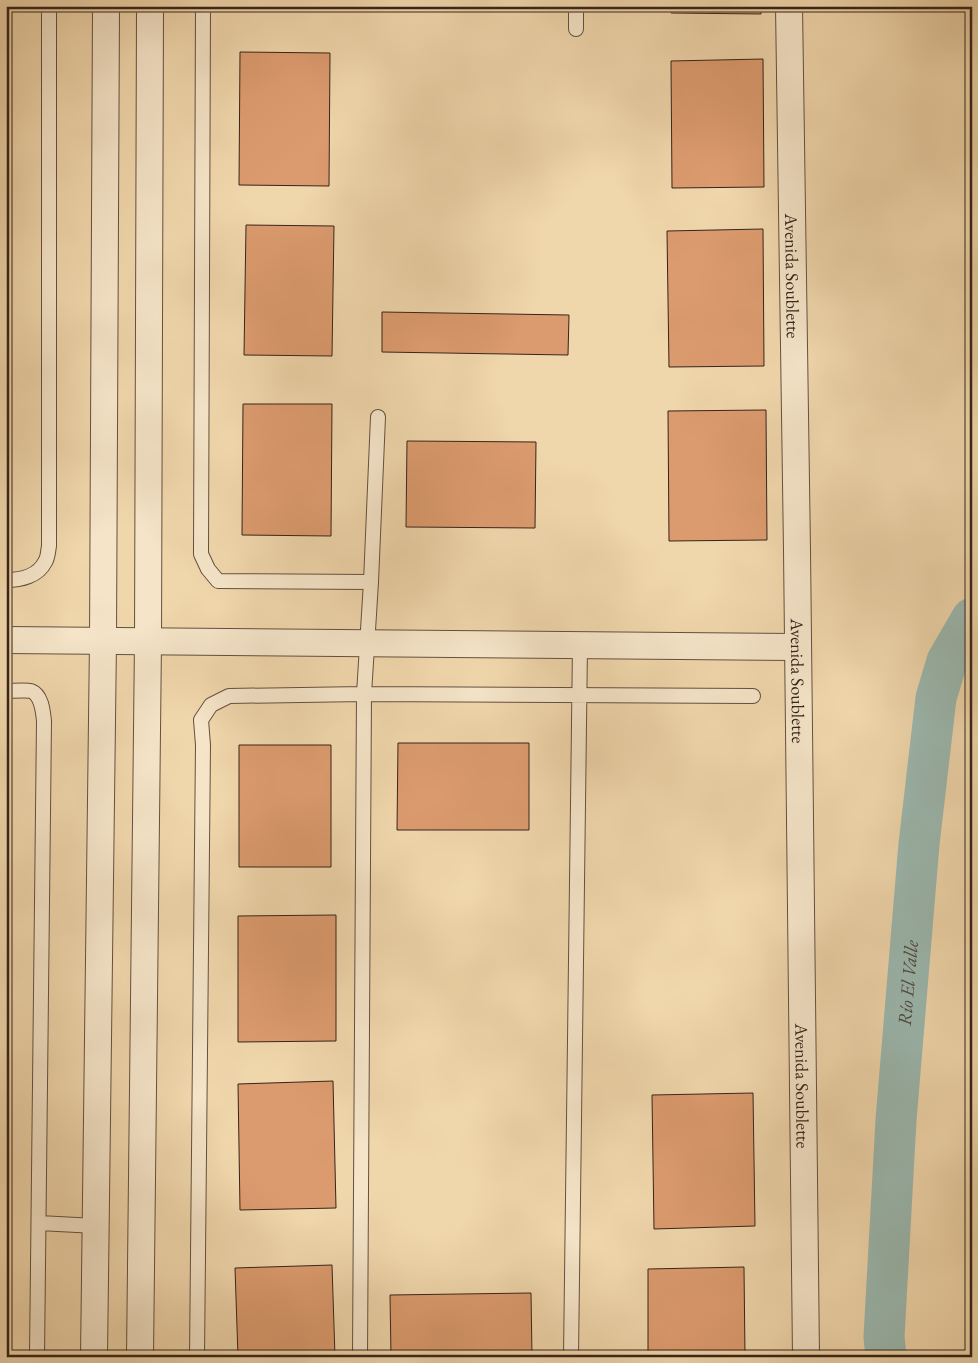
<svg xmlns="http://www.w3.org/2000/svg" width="978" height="1363" font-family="'EB Garamond',serif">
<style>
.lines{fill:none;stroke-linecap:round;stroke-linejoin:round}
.river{stroke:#9bb8af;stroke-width:41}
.building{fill:#dc9b6e;stroke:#36241b}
.lane-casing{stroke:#64503f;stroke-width:16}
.street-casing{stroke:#64503f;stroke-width:28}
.lane{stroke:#f5e4c8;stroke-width:14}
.street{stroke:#f5e4c8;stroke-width:26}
.labels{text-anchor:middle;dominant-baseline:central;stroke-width:4;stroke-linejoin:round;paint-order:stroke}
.street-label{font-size:18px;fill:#36241b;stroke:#f5e4c8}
.water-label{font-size:19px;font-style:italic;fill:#4f4940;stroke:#f5e4c8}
</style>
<rect width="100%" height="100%" fill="#f0d6ab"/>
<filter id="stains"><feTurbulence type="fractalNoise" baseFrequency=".004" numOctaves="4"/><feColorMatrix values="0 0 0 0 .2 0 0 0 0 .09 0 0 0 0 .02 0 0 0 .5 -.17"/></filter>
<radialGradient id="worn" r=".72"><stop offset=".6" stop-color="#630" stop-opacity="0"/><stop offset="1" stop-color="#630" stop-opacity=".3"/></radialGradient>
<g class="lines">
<path class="river" id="s1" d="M 886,1357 L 884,1337 L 896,1120 L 919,844 L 936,698 L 947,661 L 972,618"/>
</g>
<path class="building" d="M 246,6 L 336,6 L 336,8 L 246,9 Z
M 672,6 L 761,6 L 761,14 L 671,13 Z
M 240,52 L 330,53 L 329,186 L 239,185 Z
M 763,59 L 764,187 L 672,188 L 671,61 Z
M 246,225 L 334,226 L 332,356 L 244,355 Z
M 763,229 L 764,366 L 669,367 L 667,231 Z
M 382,312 L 569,315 L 568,355 L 382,352 Z
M 243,404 L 332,404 L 331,536 L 242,535 Z
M 766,410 L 767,540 L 669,541 L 668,411 Z
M 407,441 L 536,442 L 535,528 L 406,527 Z
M 398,743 L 529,743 L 529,830 L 397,830 Z
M 239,745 L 331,745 L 331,867 L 239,867 Z
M 336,915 L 336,1041 L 238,1042 L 238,916 Z
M 333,1081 L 336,1208 L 240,1210 L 238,1084 Z
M 753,1093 L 755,1226 L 654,1229 L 652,1095 Z
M 332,1265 L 335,1357 L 238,1357 L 235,1268 Z
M 744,1267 L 745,1357 L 648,1357 L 648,1269 Z
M 531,1293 L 532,1357 L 391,1357 L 390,1295 Z"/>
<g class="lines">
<defs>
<path id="lane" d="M 203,6 L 201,554 L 208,569 L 218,581 L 371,582
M 576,29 L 576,6
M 6,580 C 21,580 38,576 45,562 C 48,558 48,551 49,546 L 49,6
M 6,691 C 12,691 26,690 31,691 C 42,695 43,712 44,721 L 37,1357
M 39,1223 L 96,1226
M 197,1357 L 203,745 L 201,720 L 211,705 L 229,696 L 364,694 L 753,696
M 360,1357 L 364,694 L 371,582 L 378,417
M 571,1357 L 580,645"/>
<g id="street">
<path id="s2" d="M 789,6 L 797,550 L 806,1357"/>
<path d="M 6,640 L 798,647"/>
<path d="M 94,1357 L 103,641 L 106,6"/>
<path d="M 140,1357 L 148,641 L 150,6"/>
</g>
</defs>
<use href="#lane" class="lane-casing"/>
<use href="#street" class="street-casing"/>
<use href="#lane" class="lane"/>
<use href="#street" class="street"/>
</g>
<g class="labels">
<g class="street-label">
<text stroke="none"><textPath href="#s2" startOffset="270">Avenida Soublette</textPath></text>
<text stroke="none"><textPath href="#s2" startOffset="675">Avenida Soublette</textPath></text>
<text stroke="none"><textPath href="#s2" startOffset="1080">Avenida Soublette</textPath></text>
</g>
<g class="water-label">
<text stroke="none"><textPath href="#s1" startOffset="375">Río El Valle</textPath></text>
</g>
</g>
<rect width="978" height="1363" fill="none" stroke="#f0d6ab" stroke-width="25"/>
<rect x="8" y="8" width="963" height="1348" fill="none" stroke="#36241b" stroke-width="2.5"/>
<rect x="12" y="12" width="953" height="1338" fill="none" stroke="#36241b"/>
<rect width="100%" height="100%" filter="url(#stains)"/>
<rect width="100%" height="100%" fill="url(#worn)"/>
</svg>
